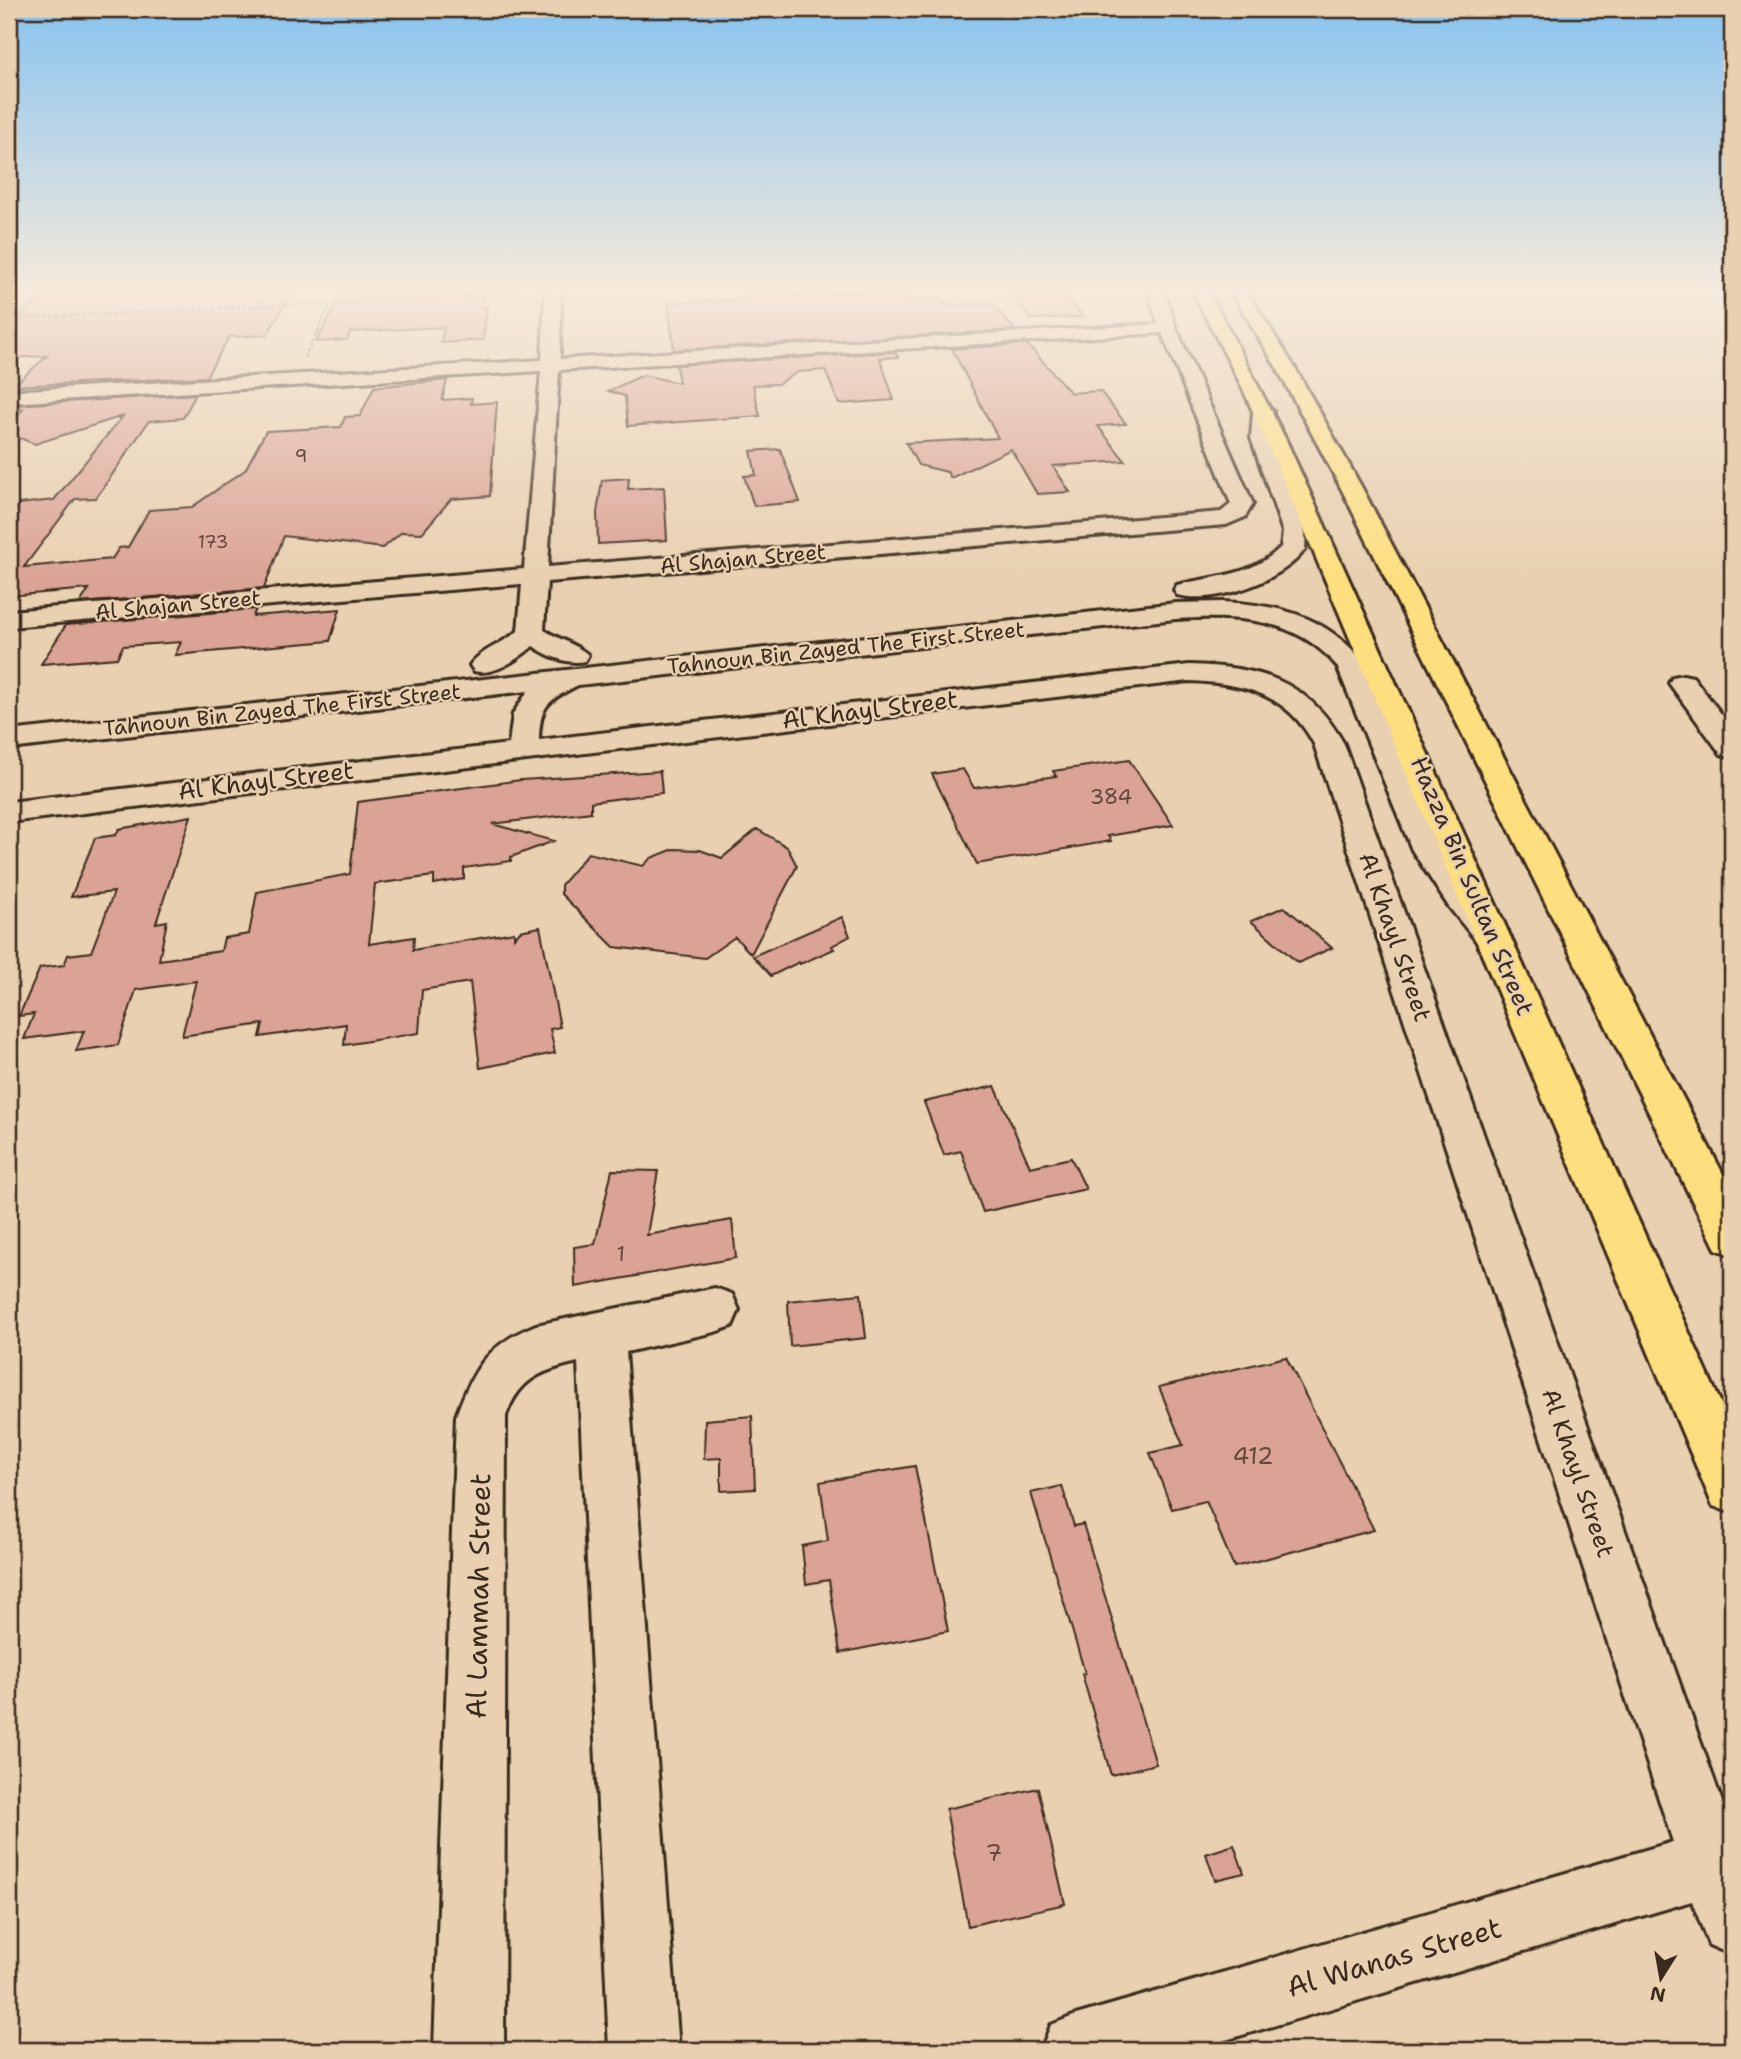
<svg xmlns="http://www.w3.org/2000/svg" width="1741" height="2059" font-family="'Shantell Sans',sans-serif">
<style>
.building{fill:#dba395;stroke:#3b2a1e;stroke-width:2}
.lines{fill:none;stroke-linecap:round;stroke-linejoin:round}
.minor-casing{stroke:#3b2a1e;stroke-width:6}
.major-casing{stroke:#3b2a1e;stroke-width:6}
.path{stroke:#3b2a1e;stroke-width:2;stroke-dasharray:3.5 2.5;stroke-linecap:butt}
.minor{fill:#e9d0b1;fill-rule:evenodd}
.major{fill:#fedf80;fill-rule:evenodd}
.labels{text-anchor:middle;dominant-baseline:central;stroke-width:5;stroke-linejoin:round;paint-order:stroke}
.far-number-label{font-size:18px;fill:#63483c}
.far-street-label{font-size:21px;fill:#3b2a1e;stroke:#e9d0b1}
.number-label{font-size:21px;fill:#63483c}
.street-label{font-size:24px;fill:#3b2a1e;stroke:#e9d0b1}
.near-number-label{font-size:24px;fill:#63483c}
.near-street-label{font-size:28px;fill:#3b2a1e;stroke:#e9d0b1}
</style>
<rect width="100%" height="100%" fill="#e9d0b1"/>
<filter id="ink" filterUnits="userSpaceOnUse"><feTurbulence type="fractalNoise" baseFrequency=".0143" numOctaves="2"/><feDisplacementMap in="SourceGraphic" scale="14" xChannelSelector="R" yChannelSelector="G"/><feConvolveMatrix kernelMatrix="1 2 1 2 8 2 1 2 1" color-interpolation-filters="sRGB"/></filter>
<g filter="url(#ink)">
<path class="building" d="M 49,290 L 256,290 L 254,293 L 292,291 L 267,335 L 229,337 L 206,377 L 13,386 L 47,356 L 9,358 L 9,326 Z
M 345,290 L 469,290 L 469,299 L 484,299 L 481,307 L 487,307 L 483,340 L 441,343 L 444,327 L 350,332 L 347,340 L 316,342 Z
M 742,290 L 789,291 L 789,295 L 902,290 L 907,299 L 941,298 L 946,305 L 992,304 L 1015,330 L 674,350 L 668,303 L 745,299 Z
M 1034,290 L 1061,290 L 1083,317 L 1030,319 L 1010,291 Z
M 1027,344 L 1071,393 L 1100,391 L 1126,424 L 1098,426 L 1125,461 L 1053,466 L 1070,492 L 1037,494 L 1011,449 L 951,478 L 947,472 L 918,465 L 906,443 L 998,438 L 952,349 Z
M 895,352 L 898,357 L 880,358 L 894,400 L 839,404 L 825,370 L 798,372 L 778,384 L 753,385 L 760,416 L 628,426 L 625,396 L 608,391 L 643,375 L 679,383 L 676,365 Z
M 447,380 L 442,400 L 472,398 L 471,404 L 497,402 L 490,496 L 451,499 L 422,533 L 402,532 L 383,548 L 284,536 L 264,588 L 80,603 L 89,589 L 9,596 L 9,522 L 19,504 L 54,500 L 123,416 L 35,444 L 9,434 L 9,426 L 23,409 L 9,410 L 13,405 L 196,394 L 183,418 L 149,421 L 96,498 L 75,499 L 24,567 L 112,559 L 119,548 L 128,547 L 149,510 L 192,507 L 245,470 L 266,431 L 341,427 L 345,417 L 360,416 L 374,387 Z
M 780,449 L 800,502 L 754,506 L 744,476 L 756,475 L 751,451 Z
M 629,478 L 628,489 L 664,487 L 667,540 L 598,544 L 597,513 L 602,480 Z
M 256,609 L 253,616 L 340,609 L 330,641 L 175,655 L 181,642 L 123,646 L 117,658 L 41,664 L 66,625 Z
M 1129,760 L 1173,825 L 1108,836 L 1111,841 L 977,864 L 932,774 L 963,769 L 974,788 L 1056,776 L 1053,771 Z
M 660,771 L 662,793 L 591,802 L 591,812 L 492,824 L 554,841 L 511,857 L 511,861 L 464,868 L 464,879 L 434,884 L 434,876 L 375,884 L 369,944 L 414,937 L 413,950 L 514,932 L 514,938 L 520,931 L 540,927 L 560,1027 L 550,1029 L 555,1053 L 480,1068 L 470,982 L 422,990 L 419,1033 L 344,1045 L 346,1024 L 260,1037 L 263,1024 L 182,1036 L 196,981 L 136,990 L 118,1045 L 76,1051 L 84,1031 L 24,1039 L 34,1014 L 19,1016 L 40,968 L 64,965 L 68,955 L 91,952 L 114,892 L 71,897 L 95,838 L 116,835 L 119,829 L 191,816 L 156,923 L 167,921 L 159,960 L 221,951 L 224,938 L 249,934 L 257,892 L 350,874 L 358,802 L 521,780 Z
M 757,829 L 787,847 L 797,866 L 751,954 L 735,937 L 705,958 L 614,947 L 561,894 L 561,885 L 588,853 L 643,866 L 651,858 L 674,849 L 700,850 L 722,858 Z
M 1284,907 L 1300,920 L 1332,948 L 1298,963 L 1251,921 Z
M 842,917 L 850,936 L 832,946 L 834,949 L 800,964 L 799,962 L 771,976 L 753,956 Z
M 995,1086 L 1030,1167 L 1071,1158 L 1086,1189 L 983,1212 L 961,1151 L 944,1155 L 924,1102 Z
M 612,1170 L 658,1171 L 647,1235 L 732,1220 L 736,1258 L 575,1287 L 574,1247 L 595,1244 Z
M 861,1294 L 866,1338 L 790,1346 L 788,1301 Z
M 1286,1357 L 1374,1530 L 1234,1567 L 1206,1501 L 1172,1509 L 1150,1453 L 1183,1445 L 1159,1387 Z
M 752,1416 L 755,1489 L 721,1491 L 721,1458 L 704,1459 L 705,1420 Z
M 915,1466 L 948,1631 L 840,1653 L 829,1580 L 806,1584 L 802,1546 L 828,1541 L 820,1482 Z
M 1062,1486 L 1074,1526 L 1083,1524 L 1156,1764 L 1111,1775 L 1082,1674 L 1085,1673 L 1031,1493 Z
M 1038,1788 L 1065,1904 L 968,1926 L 946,1809 Z
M 1234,1845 L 1244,1873 L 1215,1880 L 1206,1854 Z"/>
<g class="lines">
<defs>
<path id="minor" d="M 545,290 L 561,290 L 560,359 L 1158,324 L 1148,290 L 1164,290 L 1176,328 L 1253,504 L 1245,517 L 1226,525 L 547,582 L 544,630 C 555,637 583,648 588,655 L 585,661 C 567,665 548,656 533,646 C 518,659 494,676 474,671 L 470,665 C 481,650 504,643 518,631 L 522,584 L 9,627 L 9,611 L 524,569 L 541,371 L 9,403 L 9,391 L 542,360 ZM 1162,333 L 1231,504 L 1221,512 L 548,567 L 559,370 Z
M 1263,405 L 1273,411 C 1262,459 1310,501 1305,549 C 1283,581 1214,605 1177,595 L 1174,590 L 1177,585 C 1216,575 1251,577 1281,547 L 1283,532 L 1251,438 L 1253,411 Z
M 1223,602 C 1279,605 1322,615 1360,658 L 1444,848 L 1508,933 L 1503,942 L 1490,946 L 1477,942 L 1449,907 L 1412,850 L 1337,666 C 1296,617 1236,615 1176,619 L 578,685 C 548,701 540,704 539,740 L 1189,665 C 1259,667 1308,679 1344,744 L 1732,1830 L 1732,1955 L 1709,1945 L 1692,1901 L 1192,2050 L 1041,2050 L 1051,2025 L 1076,2015 L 1673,1842 L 1314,744 C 1287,693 1243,683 1189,681 L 9,822 L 9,802 L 509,744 L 513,714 L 528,691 L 9,749 L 9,731 L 1176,603 Z
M 1683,675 L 1693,677 L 1732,728 L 1732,757 L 1721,754 L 1669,683 L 1673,677 Z
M 715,1288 L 732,1294 L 739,1310 L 732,1326 L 715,1332 L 626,1352 L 679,2050 L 609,2050 L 578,1362 C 543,1370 519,1378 506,1416 L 504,2050 L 434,2050 L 456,1416 C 473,1369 488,1344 536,1325 Z"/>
<path id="major" d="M 1192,290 L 1208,290 L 1286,440 L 1732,1428 L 1732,1513 L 1713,1506 L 1288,491 L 1243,389 Z
M 1230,290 L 1246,290 L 1295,368 L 1362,488 L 1732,1191 L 1732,1255 L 1716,1249 L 1341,488 L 1277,368 Z"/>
</defs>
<use href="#minor" class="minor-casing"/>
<use href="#major" class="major-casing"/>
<path class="path" d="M 258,307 L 268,290
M 9,319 L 532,293
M 304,358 L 331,304"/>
<use href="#minor" class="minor"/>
<use href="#major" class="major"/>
</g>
</g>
<linearGradient id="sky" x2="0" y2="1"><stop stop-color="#88c3ef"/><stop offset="0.5" stop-color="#f5eadc"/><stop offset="1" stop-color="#f5eadc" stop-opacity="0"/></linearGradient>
<rect width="1741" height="579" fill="url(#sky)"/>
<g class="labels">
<g class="far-number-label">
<text x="301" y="456">9</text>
<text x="213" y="542">173</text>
</g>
<g class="far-street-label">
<text transform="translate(743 559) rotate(-5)">Al Shajan Street</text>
<text transform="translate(178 605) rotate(-5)">Al Shajan Street</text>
<text transform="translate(846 648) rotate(-6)">Tahnoun Bin Zayed The First Street</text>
<text transform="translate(282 710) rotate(-6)">Tahnoun Bin Zayed The First Street</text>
</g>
<g class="number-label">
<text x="1111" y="797">384</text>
<text x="621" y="1254">1</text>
</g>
<g class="street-label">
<text transform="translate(870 710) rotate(-7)">Al Khayl Street</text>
<text transform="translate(266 781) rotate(-7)">Al Khayl Street</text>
<text transform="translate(1472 886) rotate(67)">Hazza Bin Sultan Street</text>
<text transform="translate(1395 937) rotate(71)">Al Khayl Street</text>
<text transform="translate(1578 1473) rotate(71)">Al Khayl Street</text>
</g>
<g class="near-number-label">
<text x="1253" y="1456">412</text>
<text x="994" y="1853">7</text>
</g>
<g class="near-street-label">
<text transform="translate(478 1596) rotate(-89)">Al Lammah Street</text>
<text transform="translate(1394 1957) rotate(-16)">Al Wanas Street</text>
</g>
</g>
<rect width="1741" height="2059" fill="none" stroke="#e9d0b1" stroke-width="35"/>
<rect x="18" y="18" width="1706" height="2024" fill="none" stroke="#3b2a1e" stroke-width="2.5" filter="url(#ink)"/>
<g transform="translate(1661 1978) rotate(191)" stroke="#e9d0b1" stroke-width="5" paint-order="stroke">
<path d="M0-5L12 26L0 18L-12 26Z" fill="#3b2a1e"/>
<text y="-10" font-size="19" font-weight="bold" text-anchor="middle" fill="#3b2a1e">N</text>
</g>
</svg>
